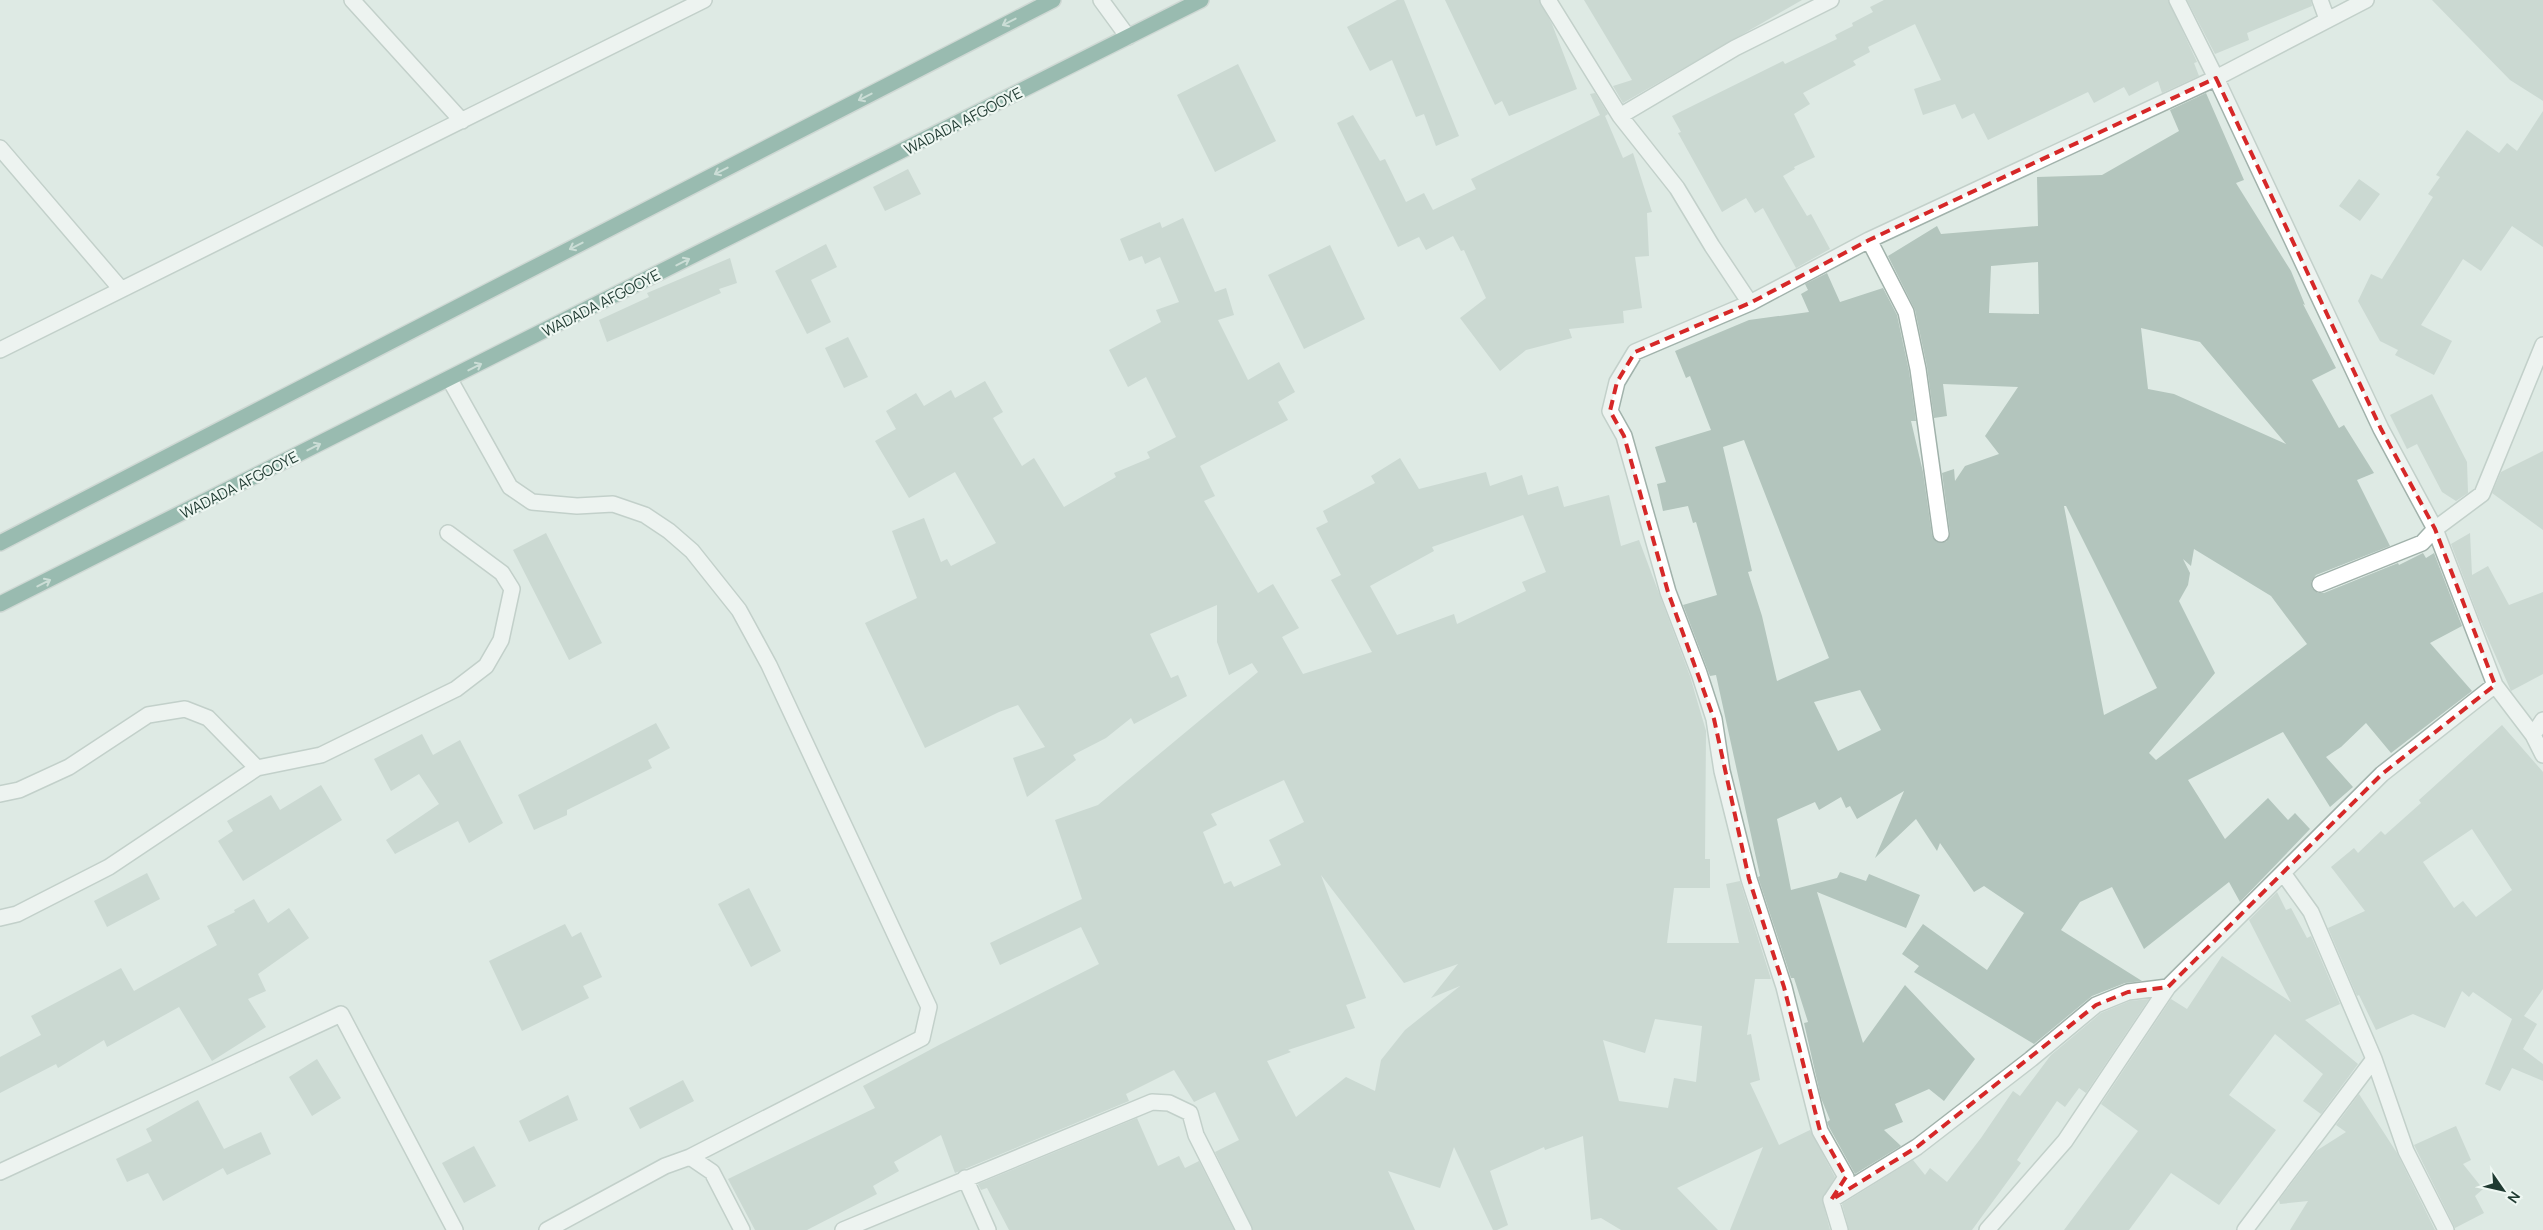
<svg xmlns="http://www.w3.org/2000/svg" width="2543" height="1230" font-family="Manrope,sans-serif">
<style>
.building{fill:#b3c5bd;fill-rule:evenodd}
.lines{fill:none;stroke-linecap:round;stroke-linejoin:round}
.service-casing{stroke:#a1b2ab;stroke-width:18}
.minor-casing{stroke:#a1b2ab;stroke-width:18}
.trunk-casing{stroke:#bcc4c1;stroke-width:18}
.service{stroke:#fff;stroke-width:15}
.minor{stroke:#fff;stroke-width:15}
.trunk{stroke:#468471;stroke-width:15}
.oneway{stroke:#b3cfc5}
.marked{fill:none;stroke:#d62828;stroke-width:4;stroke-dasharray:10 6;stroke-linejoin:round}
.labels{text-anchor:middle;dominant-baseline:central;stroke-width:4.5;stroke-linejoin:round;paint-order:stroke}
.street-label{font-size:15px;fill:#1f3a31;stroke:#eef7f2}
</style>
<rect width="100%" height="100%" fill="#deeae4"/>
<path class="building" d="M 1397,0 L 1404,0 L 1459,136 L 1436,146 L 1424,114 L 1416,117 L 1392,60 L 1370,71 L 1347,27 Z
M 1445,0 L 1539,0 L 1552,24 L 1577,89 L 1509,116 L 1502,101 L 1495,105 Z
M 1584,0 L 1802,0 L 1623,103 L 1613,86 L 1632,80 Z
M 1884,0 L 2168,0 L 2197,62 L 2194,63 L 2199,76 L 2162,93 L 2158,81 L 2129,96 L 2124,87 L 2094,103 L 2088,92 L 1988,140 L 1974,113 L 1962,119 L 1955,104 L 1923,115 L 1914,89 L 1941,80 L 1915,24 L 1868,47 L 1870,52 L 1853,61 L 1856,65 L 1803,93 L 1810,104 L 1794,114 L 1815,157 L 1794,167 L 1795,169 L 1783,176 L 1807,216 L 1811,214 L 1830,249 L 1796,268 L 1763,208 L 1755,213 L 1746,198 L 1722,212 L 1678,133 L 1681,132 L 1672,116 L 1783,61 L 1785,64 L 1837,39 L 1835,35 L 1853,26 L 1852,23 L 1873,12 L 1870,7 Z
M 2187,0 L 2311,0 L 2312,6 L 2247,33 L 2249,40 L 2215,54 Z
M 2432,0 L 2543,0 L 2543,101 L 2510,80 Z
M 1238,64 L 1276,141 L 1215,172 L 1177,95 Z
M 1595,93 L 1608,114 L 1605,116 L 1623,158 L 1633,153 L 1652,212 L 1647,213 L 1649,256 L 1635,257 L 1642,308 L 1623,311 L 1624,323 L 1569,329 L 1572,338 L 1526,350 L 1500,371 L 1460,318 L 1486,298 L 1464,250 L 1461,251 L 1453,236 L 1426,250 L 1419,237 L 1398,247 L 1337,123 L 1353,115 L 1380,161 L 1385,159 L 1406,202 L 1424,193 L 1433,210 L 1476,189 L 1471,179 L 1600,115 L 1590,94 Z
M 2206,93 L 2244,180 L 2236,183 L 2291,271 L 2305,305 L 2303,304 L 2336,368 L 2312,380 L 2339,428 L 2344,425 L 2374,473 L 2357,480 L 2390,546 L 2316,575 L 2311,582 L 2312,588 L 2318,593 L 2324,593 L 2398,563 L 2399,565 L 2423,553 L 2426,558 L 2434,553 L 2462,626 L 2430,643 L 2472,691 L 2391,753 L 2366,723 L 2341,747 L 2326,757 L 2353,787 L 2330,807 L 2283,732 L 2188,780 L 2225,839 L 2268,798 L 2288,820 L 2295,813 L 2310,829 L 2240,902 L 2229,882 L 2144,949 L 2112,887 L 2080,902 L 2061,930 L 2142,981 L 2125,983 L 2092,996 L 2034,1044 L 1914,972 L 1919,966 L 1902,954 L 1923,924 L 1987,970 L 2024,913 L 1984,886 L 1974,892 L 1940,843 L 1937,851 L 1916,819 L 1875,858 L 1904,791 L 1857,819 L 1850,806 L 1846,808 L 1841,797 L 1819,810 L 1815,802 L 1777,819 L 1791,890 L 1837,878 L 1840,872 L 1866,881 L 1869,874 L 1920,895 L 1906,928 L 1817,892 L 1863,1043 L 1905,985 L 1975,1059 L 1944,1101 L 1929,1089 L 1895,1104 L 1903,1122 L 1884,1130 L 1901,1146 L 1855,1174 L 1829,1127 L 1827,1122 L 1830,1120 L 1821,1098 L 1804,1023 L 1808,1022 L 1794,978 L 1791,978 L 1758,877 L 1760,876 L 1716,675 L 1710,676 L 1683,605 L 1717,595 L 1696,522 L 1693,523 L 1688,506 L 1663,511 L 1657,484 L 1666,482 L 1655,447 L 1711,430 L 1690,376 L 1686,378 L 1675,351 L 1749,320 L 1809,312 L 1801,294 L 1808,290 L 1805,284 L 1827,273 L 1840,302 L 1883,288 L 1897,315 L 1909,371 L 1916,421 L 1911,421 L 1923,472 L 1932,535 L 1937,542 L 1946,542 L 1950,533 L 1942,473 L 1954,469 L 1955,481 L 1965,466 L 1999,454 L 1985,436 L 2018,387 L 1943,384 L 1947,416 L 1934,418 L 1927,367 L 1915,310 L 1888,256 L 1937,226 L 1941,234 L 2038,226 L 2037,177 L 2102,175 L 2179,131 L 2170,110 ZM 2038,262 L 2039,314 L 1989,313 L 1991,266 ZM 2141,328 L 2200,342 L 2286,444 L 2174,394 L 2148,389 ZM 1744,440 L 1829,658 L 1777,681 L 1762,616 L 1748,572 L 1752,571 L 1723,447 ZM 2064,506 L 2066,506 L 2157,688 L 2104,715 ZM 2194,549 L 2271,596 L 2307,644 L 2156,760 L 2149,753 L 2215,673 L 2179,601 L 2188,585 L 2190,573 L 2183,559 L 2191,566 ZM 1860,690 L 1881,730 L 1838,751 L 1814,702 Z
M 2543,111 L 2543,247 L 2512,226 L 2481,271 L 2463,259 L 2421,325 L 2452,341 L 2434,375 L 2395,355 L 2398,350 L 2380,341 L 2358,301 L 2371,274 L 2382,279 L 2433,197 L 2428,194 L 2440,177 L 2436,175 L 2467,130 L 2499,153 L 2507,143 L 2517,151 Z
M 908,169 L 921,194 L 885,211 L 873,187 Z
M 2359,179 L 2380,194 L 2360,221 L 2339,206 Z
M 1183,218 L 1215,292 L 1226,288 L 1234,315 L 1218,320 L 1248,380 L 1279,362 L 1295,392 L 1278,402 L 1288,420 L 1200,466 L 1215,496 L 1204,501 L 1258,593 L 1273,584 L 1299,628 L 1282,637 L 1303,674 L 1372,652 L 1331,580 L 1341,575 L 1316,528 L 1328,522 L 1323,511 L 1375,483 L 1371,476 L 1400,458 L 1419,489 L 1486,472 L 1490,486 L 1522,475 L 1528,495 L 1558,486 L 1564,507 L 1609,495 L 1621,546 L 1639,540 L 1690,676 L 1706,731 L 1705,859 L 1710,859 L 1710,888 L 1674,888 L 1667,943 L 1739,943 L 1726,884 L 1740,881 L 1771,979 L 1755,979 L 1747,1035 L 1751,1034 L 1760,1080 L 1750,1083 L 1779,1145 L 1810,1130 L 1835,1177 L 1822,1199 L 1830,1230 L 1730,1230 L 1763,1147 L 1677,1188 L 1718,1230 L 1621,1230 L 1601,1218 L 1591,1220 L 1583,1136 L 1545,1150 L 1544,1147 L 1490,1171 L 1508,1225 L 1497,1230 L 1493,1230 L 1454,1147 L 1440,1188 L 1388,1171 L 1415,1230 L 1253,1230 L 1215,1152 L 1239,1140 L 1215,1092 L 1194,1102 L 1174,1070 L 1126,1094 L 1129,1101 L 955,1173 L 941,1135 L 894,1162 L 899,1171 L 873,1186 L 877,1194 L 807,1230 L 755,1230 L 728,1179 L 875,1108 L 863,1086 L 939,1045 L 1099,964 L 1081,927 L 1000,965 L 990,943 L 1082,899 L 1055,820 L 1098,805 L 1258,672 L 1252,663 L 1229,675 L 1217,642 L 1217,605 L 1150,634 L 1171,678 L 1178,675 L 1187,696 L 1134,724 L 1131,718 L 1106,738 L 1073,755 L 1076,760 L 1027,797 L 1013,758 L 1045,747 L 1018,705 L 999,712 L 925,748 L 865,623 L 917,598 L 892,531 L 924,518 L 941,562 L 947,559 L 951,566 L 996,543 L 955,472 L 909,498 L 875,441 L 896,429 L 886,411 L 916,393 L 924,406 L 951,390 L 955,398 L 985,381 L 1003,412 L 993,418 L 1022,466 L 1034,458 L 1064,507 L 1116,477 L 1114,473 L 1150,458 L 1147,452 L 1176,437 L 1146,377 L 1128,387 L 1109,350 L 1161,322 L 1156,310 L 1179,302 L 1160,257 L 1145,264 L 1142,256 L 1129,261 L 1120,239 L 1160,222 L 1162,228 ZM 1523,515 L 1546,572 L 1522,582 L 1526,591 L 1457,624 L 1454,614 L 1397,635 L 1370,586 L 1434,551 L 1432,547 ZM 1284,780 L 1304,822 L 1269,840 L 1281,865 L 1234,887 L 1231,881 L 1224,884 L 1203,832 L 1217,825 L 1211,814 ZM 1321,875 L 1404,983 L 1458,964 L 1431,998 L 1460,986 L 1405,1030 L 1381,1060 L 1375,1091 L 1346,1077 L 1296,1117 L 1267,1061 L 1291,1052 L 1288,1050 L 1355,1028 L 1346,1005 L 1366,998 ZM 1655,1019 L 1702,1026 L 1696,1082 L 1674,1078 L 1668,1108 L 1619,1101 L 1603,1040 L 1645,1053 Z
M 826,244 L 837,267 L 811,280 L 831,322 L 807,334 L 775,271 Z
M 1330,245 L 1365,319 L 1304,349 L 1268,275 Z
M 730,258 L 737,283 L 719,289 L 721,293 L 607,342 L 599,320 L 649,297 L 647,293 Z
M 848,337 L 868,377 L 844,388 L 825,348 Z
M 2432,394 L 2467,462 L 2468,493 L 2456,501 L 2442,492 L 2417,444 L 2407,449 L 2390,415 Z
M 2543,451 L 2543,530 L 2492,493 L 2501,472 Z
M 546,533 L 602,643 L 569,660 L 513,550 Z
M 2470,533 L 2472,575 L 2488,566 L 2509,605 L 2543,592 L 2543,674 L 2511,691 L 2479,618 L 2451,544 Z
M 656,723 L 670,748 L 648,760 L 652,768 L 567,810 L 567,815 L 534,830 L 518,795 Z
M 2502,725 L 2543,772 L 2543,989 L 2524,1016 L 2537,1024 L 2523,1049 L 2543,1064 L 2543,1081 L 2512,1068 L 2500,1091 L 2485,1084 L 2512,1019 L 2473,992 L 2469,997 L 2462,991 L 2445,1028 L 2413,1014 L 2376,1030 L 2359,995 L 2357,996 L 2328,928 L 2365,911 L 2331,867 L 2354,848 L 2358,853 L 2381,831 L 2385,835 L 2421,803 L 2419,800 ZM 2472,829 L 2512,890 L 2476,917 L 2463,901 L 2454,908 L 2423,862 Z
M 422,734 L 433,755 L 460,740 L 503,823 L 469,843 L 458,821 L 395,854 L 386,840 L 439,804 L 419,774 L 391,791 L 374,759 Z
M 321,785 L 342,820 L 243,881 L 218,841 L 233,831 L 227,821 L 271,795 L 280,810 Z
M 147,873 L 160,899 L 107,927 L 94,901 Z
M 749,888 L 781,951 L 751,967 L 718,904 Z
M 2277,892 L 2286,910 L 2291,908 L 2307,938 L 2311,936 L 2340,1004 L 2305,1020 L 2358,1064 L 2321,1114 L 2303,1101 L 2323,1074 L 2275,1034 L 2229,1095 L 2276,1130 L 2219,1205 L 2171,1173 L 2129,1230 L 2064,1230 L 2138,1131 L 2101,1104 L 2171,999 L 2187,1009 L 2222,956 L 2291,1002 L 2249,920 Z
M 254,899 L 268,923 L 289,908 L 309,938 L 258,974 L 266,991 L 248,999 L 266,1027 L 212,1061 L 179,1007 L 107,1047 L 104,1040 L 58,1068 L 56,1064 L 0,1093 L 0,1057 L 41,1035 L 31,1016 L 121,968 L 134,991 L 217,945 L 207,926 L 235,912 L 234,910 Z
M 565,924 L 572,937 L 581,932 L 602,977 L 583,986 L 589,998 L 522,1031 L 489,961 Z
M 2149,999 L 2086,1093 L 2079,1088 L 2065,1107 L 2057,1101 L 2017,1160 L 2021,1163 L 1972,1230 L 1849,1230 L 1842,1204 L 1913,1160 L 1925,1175 L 1930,1168 L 1947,1182 L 1981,1138 L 2013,1091 L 2020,1096 L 2051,1055 L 2101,1013 L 2130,1001 Z
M 317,1059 L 341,1098 L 312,1116 L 289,1077 Z
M 683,1080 L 694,1101 L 640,1129 L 629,1108 Z
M 2359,1094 L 2397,1153 L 2435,1230 L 2290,1230 L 2308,1201 L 2280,1204 L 2279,1200 L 2316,1151 L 2346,1132 L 2336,1125 Z
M 568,1095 L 578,1120 L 529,1142 L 519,1121 Z
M 198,1100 L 224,1149 L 261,1132 L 271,1154 L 227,1175 L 223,1168 L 163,1201 L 148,1173 L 127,1182 L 116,1159 L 152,1141 L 146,1129 Z
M 1137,1118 L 1158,1166 L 1179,1156 L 1185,1168 L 1199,1161 L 1234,1230 L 1009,1230 L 987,1188 L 981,1190 L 978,1184 Z
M 2456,1126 L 2471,1160 L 2463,1164 L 2483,1189 L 2475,1196 L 2484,1213 L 2455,1228 L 2414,1145 Z
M 474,1146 L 496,1186 L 464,1203 L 442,1163 Z"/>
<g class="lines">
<defs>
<path id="service" d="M 352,0 L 462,121
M 1101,0 L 1128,37
M 0,148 L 120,288
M 0,350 L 704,0
M 0,794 L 19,790 L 69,767 L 148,715 L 185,709 L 208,718 L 257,768
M 0,918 L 17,914 L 109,867 L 257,768 L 321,755 L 456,689 L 486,666 L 501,640 L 512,589 L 502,573 L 448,533"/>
<path id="minor" d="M 1548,0 L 1620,116 L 1677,188 L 1712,246 L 1750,303 L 1869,240 L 2216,78 L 2366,0
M 2177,0 L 2216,78 L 2381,429 L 2435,529 L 2495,685 L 2533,735 L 2543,755
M 2320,0 L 2327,19
M 1620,116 L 1735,48 L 1831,0
M 1869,240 L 1906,312 L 1918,369 L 1941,534
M 1750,303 L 1635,352 L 1617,382 L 1610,411 L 1624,436 L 1668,592 L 1699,673 L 1714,719 L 1722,771 L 1749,879 L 1784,987 L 1820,1131 L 1846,1177 L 1831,1200
M 450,380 L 510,487 L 532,502 L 577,506 L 613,504 L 645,515 L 669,531 L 692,551 L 739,610 L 769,665 L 929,1007 L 922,1038 L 690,1157
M 2320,584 L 2422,543 L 2435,529 L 2482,494 L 2543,345
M 2533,735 L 2543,720
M 2283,873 L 2311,912 L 2374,1059 L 2406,1151 L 2446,1230
M 0,1172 L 341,1014 L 455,1230
M 965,1178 L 988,1230
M 547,1230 L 665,1166 L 690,1157 L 712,1172 L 742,1230
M 843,1230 L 1152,1102 L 1169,1103 L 1190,1113 L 1196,1135 L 1244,1230
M 1840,1230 L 1831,1200 L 1917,1147 L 2031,1059 L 2096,1005 L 2128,992 L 2168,987 L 2382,774 L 2495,685
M 1987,1230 L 2065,1141 L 2168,987
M 2245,1230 L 2374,1059"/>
<path id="trunk" d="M 0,543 L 1053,0
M 0,604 L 1201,0"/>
</defs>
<use href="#service" class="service-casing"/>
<use href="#minor" class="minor-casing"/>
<use href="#trunk" class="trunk-casing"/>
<use href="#service" class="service"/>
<use href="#minor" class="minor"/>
<use href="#trunk" class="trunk"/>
</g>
<defs><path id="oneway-shaft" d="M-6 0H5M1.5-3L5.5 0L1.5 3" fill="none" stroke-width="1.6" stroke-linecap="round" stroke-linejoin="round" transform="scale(1.25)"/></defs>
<g class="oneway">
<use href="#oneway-shaft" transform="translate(1009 22) rotate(153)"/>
<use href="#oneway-shaft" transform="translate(865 97) rotate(153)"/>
<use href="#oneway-shaft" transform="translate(721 171) rotate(153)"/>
<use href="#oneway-shaft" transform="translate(576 246) rotate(153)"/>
<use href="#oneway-shaft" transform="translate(683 262) rotate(-27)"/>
<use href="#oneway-shaft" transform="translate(475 367) rotate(-27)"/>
<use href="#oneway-shaft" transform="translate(314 447) rotate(-27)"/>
<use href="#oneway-shaft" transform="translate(44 583) rotate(-27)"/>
</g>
<path d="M0 0H2543V1230H0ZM 2216,78 L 2381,429 L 2435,529 L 2495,685 L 2382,774 L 2168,987 L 2128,992 L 2096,1005 L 1917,1147 L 1831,1200 L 1846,1177 L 1820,1131 L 1784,987 L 1749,879 L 1714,719 L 1668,592 L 1624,436 L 1610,411 L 1617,382 L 1635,352 L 1750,303 L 1869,240 Z" fill="#deeae4" fill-opacity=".55" fill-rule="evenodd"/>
<path class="marked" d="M 2216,78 L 2381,429 L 2435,529 L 2495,685 L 2382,774 L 2168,987 L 2128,992 L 2096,1005 L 1917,1147 L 1831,1200 L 1846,1177 L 1820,1131 L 1784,987 L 1749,879 L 1714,719 L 1668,592 L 1624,436 L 1610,411 L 1617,382 L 1635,352 L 1750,303 L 1869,240 Z"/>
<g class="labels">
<g class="street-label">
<text transform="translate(963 121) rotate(-27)">WADADA AFGOOYE</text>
<text transform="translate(601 303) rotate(-27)">WADADA AFGOOYE</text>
<text transform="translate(239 485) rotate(-27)">WADADA AFGOOYE</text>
</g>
</g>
<g transform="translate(2503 1190) rotate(124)" stroke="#eef7f2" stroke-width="4" paint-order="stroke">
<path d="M0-4L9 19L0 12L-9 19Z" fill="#1f3a31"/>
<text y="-8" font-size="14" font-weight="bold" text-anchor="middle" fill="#1f3a31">N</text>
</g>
</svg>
